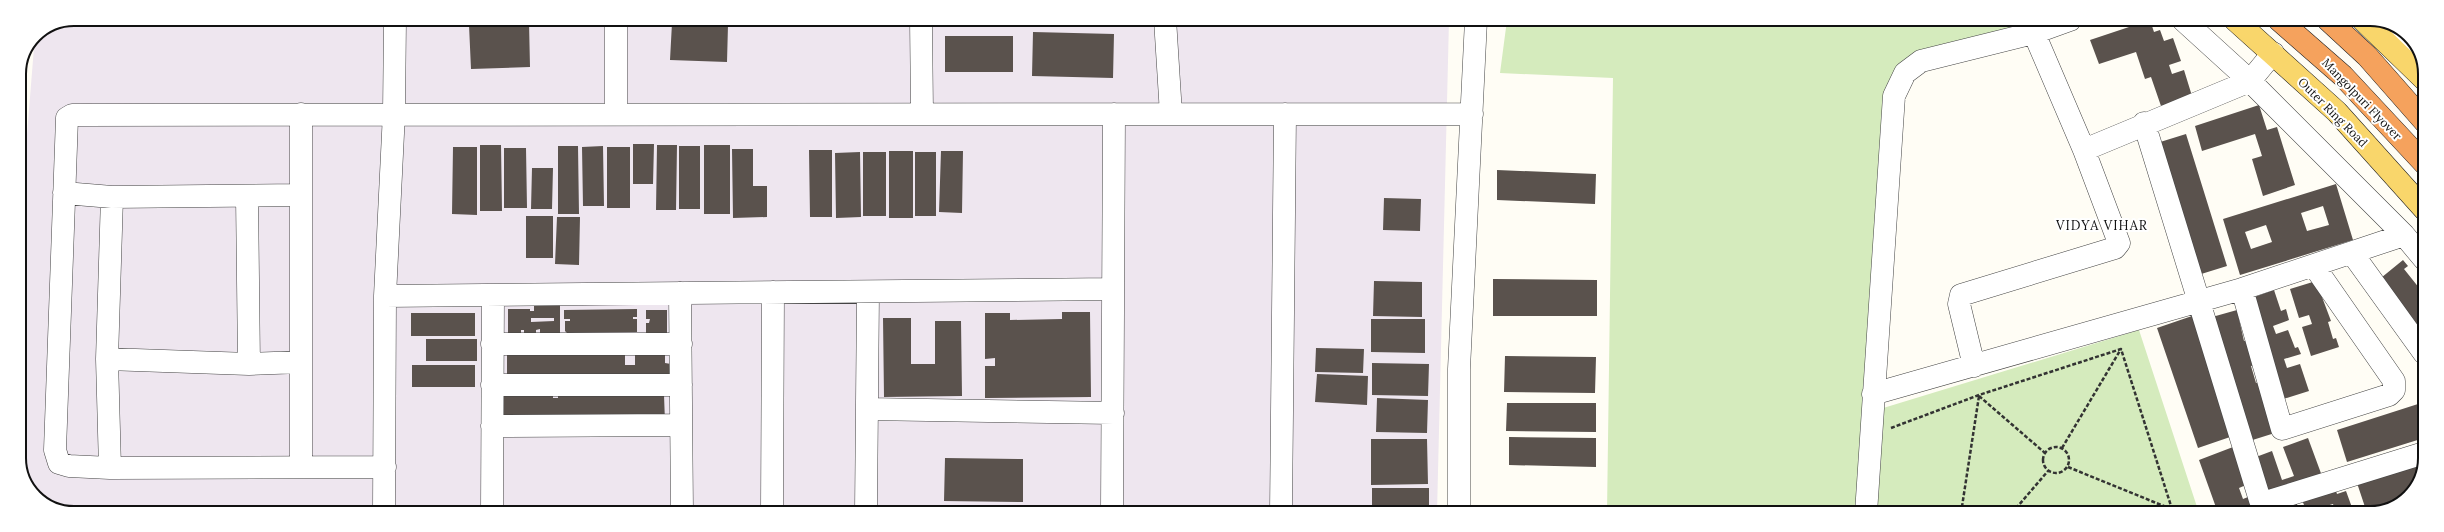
<svg xmlns="http://www.w3.org/2000/svg" width="2444" height="532" font-family="Lora,serif">
<style>
.industrial{fill:#eee6ef}
.green{fill:#d5ebbd}
.building{fill:#5a524d;fill-rule:evenodd}
.lines{fill:none;stroke-linecap:round;stroke-linejoin:round}
.minor-casing{stroke:#444;stroke-width:23}
.major-casing{stroke:#222;stroke-width:23}
.highway-casing{stroke:#222;stroke-width:23}
.path{stroke:#333;stroke-width:2.5;stroke-dasharray:4 2;stroke-linecap:butt}
.minor{stroke:#fff;stroke-width:22}
.major{stroke:#f9d66b;stroke-width:22}
.highway{stroke:#f5a25d;stroke-width:22}
.labels{text-anchor:middle;dominant-baseline:central;stroke-width:4;stroke-linejoin:round;paint-order:stroke}
.street-label{font-size:12px;fill:#111;stroke:#fff}
.neighbourhood-label{font-size:13px;letter-spacing:1px;fill:#111;stroke:#fff}
.rim{fill:none;stroke:#111;stroke-width:2}
</style>
<rect width="100%" height="100%" fill="#fffdf5"/>
<path class="industrial" d="M 74,19 L 1449,20 L 1437,513 L 64,512 L 35,497 L 19,465 L 19,234 L 35,35 Z"/>
<path class="green" d="M 1507,20 L 2024,20 L 2024,35 L 1902,69 L 1864,513 L 1607,513 L 1613,78 L 1500,73 Z
M 2139,330 L 2199,513 L 1875,513 L 1880,409 Z"/>
<path class="building" d="M 2150,20 L 2154,32 L 2160,30 L 2164,41 L 2173,38 L 2181,61 L 2169,65 L 2172,74 L 2184,70 L 2192,96 L 2161,106 L 2151,77 L 2145,79 L 2136,52 L 2099,64 L 2090,40 Z
M 529,22 L 530,67 L 471,69 L 469,25 Z
M 672,23 L 728,25 L 727,62 L 670,60 Z
M 1033,32 L 1114,34 L 1113,78 L 1032,76 Z
M 945,36 L 1013,36 L 1013,72 L 945,72 Z
M 2259,105 L 2267,130 L 2277,127 L 2295,185 L 2263,196 L 2252,159 L 2262,156 L 2255,134 L 2202,151 L 2195,126 Z
M 2186,134 L 2227,266 L 2198,275 L 2157,143 Z
M 633,144 L 654,144 L 653,184 L 633,184 Z
M 480,145 L 501,145 L 502,211 L 480,211 Z
M 657,145 L 677,145 L 676,210 L 656,210 Z
M 704,145 L 730,145 L 730,214 L 704,214 Z
M 558,146 L 578,146 L 579,214 L 558,214 Z
M 603,146 L 604,206 L 583,206 L 582,147 Z
M 679,146 L 700,146 L 700,209 L 679,209 Z
M 453,147 L 477,147 L 477,215 L 452,214 Z
M 607,147 L 630,147 L 630,208 L 607,208 Z
M 504,148 L 526,148 L 527,208 L 504,208 Z
M 732,149 L 753,149 L 753,186 L 767,186 L 767,217 L 733,218 Z
M 809,150 L 832,150 L 832,217 L 810,217 Z
M 889,151 L 913,151 L 913,218 L 889,218 Z
M 941,151 L 963,151 L 962,213 L 939,212 Z
M 860,152 L 861,217 L 836,218 L 835,153 Z
M 863,152 L 886,152 L 886,216 L 863,216 Z
M 915,152 L 936,152 L 936,216 L 915,216 Z
M 532,168 L 553,168 L 552,209 L 531,209 Z
M 1497,170 L 1596,174 L 1595,204 L 1497,200 Z
M 2336,184 L 2353,240 L 2240,275 L 2223,219 ZM 2323,206 L 2329,225 L 2307,231 L 2301,213 ZM 2266,225 L 2272,242 L 2251,249 L 2245,232 Z
M 1384,198 L 1421,199 L 1420,231 L 1383,230 Z
M 526,216 L 553,216 L 553,258 L 526,258 Z
M 557,217 L 580,217 L 579,265 L 555,264 Z
M 2403,260 L 2408,266 L 2404,269 L 2420,289 L 2424,286 L 2424,341 L 2376,282 Z
M 1493,279 L 1597,280 L 1597,316 L 1493,316 Z
M 1374,281 L 1422,282 L 1422,317 L 1373,316 Z
M 2316,281 L 2331,321 L 2328,322 L 2333,339 L 2336,338 L 2339,347 L 2311,356 L 2302,327 L 2312,324 L 2309,315 L 2299,318 L 2290,289 Z
M 2274,290 L 2281,311 L 2286,309 L 2289,320 L 2273,326 L 2276,334 L 2288,330 L 2295,348 L 2298,347 L 2301,354 L 2284,359 L 2287,368 L 2300,364 L 2309,391 L 2280,400 L 2246,300 Z
M 534,304 L 560,304 L 560,333 L 540,333 L 540,329 L 536,330 L 536,333 L 524,333 L 524,330 L 521,330 L 521,333 L 508,333 L 508,309 L 530,309 L 530,311 L 534,311 ZM 531,318 L 554,318 L 554,321 L 531,322 Z
M 637,309 L 637,317 L 633,317 L 633,319 L 637,319 L 637,332 L 567,333 L 565,331 L 565,321 L 570,321 L 570,319 L 564,319 L 564,310 Z
M 646,310 L 667,310 L 667,339 L 646,339 L 646,323 L 649,323 L 650,319 L 646,319 Z
M 2237,310 L 2244,341 L 2248,340 L 2256,365 L 2251,366 L 2256,383 L 2262,381 L 2278,432 L 2243,443 L 2205,319 Z
M 1062,312 L 1090,312 L 1091,397 L 985,398 L 985,366 L 995,366 L 995,358 L 985,359 L 985,313 L 1010,313 L 1010,320 L 1062,319 Z
M 411,313 L 475,313 L 475,336 L 411,336 Z
M 2192,316 L 2233,436 L 2198,448 L 2157,328 Z
M 883,318 L 911,318 L 911,364 L 935,364 L 935,321 L 961,321 L 962,396 L 884,397 Z
M 1371,319 L 1425,319 L 1425,353 L 1371,352 Z
M 426,339 L 477,339 L 477,361 L 426,361 Z
M 1316,348 L 1364,349 L 1363,373 L 1315,372 Z
M 507,352 L 625,353 L 625,365 L 635,365 L 635,353 L 665,353 L 665,363 L 671,364 L 671,380 L 507,380 Z
M 1505,356 L 1596,357 L 1595,393 L 1504,392 Z
M 1372,363 L 1429,364 L 1428,396 L 1372,395 Z
M 412,365 L 475,365 L 475,387 L 412,387 Z
M 1317,374 L 1368,376 L 1367,405 L 1315,402 Z
M 610,394 L 610,396 L 664,395 L 665,422 L 503,424 L 503,395 L 553,395 L 553,398 L 558,398 L 558,395 Z
M 1377,398 L 1428,400 L 1427,433 L 1376,432 Z
M 1507,403 L 1596,403 L 1596,432 L 1506,431 Z
M 2418,404 L 2424,423 L 2424,438 L 2347,462 L 2337,430 Z
M 1509,437 L 1596,438 L 1596,467 L 1509,465 Z
M 2308,438 L 2322,476 L 2261,498 L 2248,460 L 2272,451 L 2282,480 L 2294,476 L 2283,447 Z
M 1371,439 L 1427,439 L 1428,484 L 1371,485 Z
M 2233,447 L 2246,485 L 2239,488 L 2243,499 L 2248,497 L 2252,508 L 2238,513 L 2218,513 L 2199,460 Z
M 945,458 L 1023,459 L 1023,502 L 944,501 Z
M 2424,458 L 2424,469 L 2406,499 L 2367,513 L 2356,480 Z
M 1372,488 L 1429,488 L 1429,513 L 1372,513 Z
M 2335,488 L 2337,494 L 2346,491 L 2354,513 L 2336,513 L 2333,504 L 2323,507 L 2325,513 L 2259,513 L 2295,499 L 2298,507 L 2304,505 L 2301,497 Z"/>
<g class="lines">
<defs>
<path id="minor" d="M 616,19 L 616,114
M 921,19 L 922,113
M 1165,19 L 1171,114
M 2183,20 L 2250,81 L 2404,235 L 2424,259
M 2402,32 L 2415,46
M 2144,123 L 2260,500 L 2266,502 L 2424,453
M 2084,150 L 2250,81 L 2273,53
M 64,193 L 112,197 L 301,195
M 247,196 L 249,364
M 2352,253 L 2424,353
M 2242,289 L 2282,429 L 2389,395 L 2394,390 L 2394,381 L 2314,266
M 680,293 L 682,512
M 385,296 L 1113,289
M 492,344 L 681,344
M 107,359 L 249,364 L 301,362
M 1974,366 L 1959,304 L 1961,295 L 2115,248 L 2119,243 L 2084,150 L 2034,33
M 492,385 L 681,385
M 1873,394 L 2242,289 L 2404,235
M 867,409 L 1113,413
M 492,426 L 681,425
M 301,467 L 301,114
M 385,467 L 110,468 L 69,466 L 59,463 L 55,450 L 67,118 L 72,115 L 1472,114
M 110,468 L 107,359 L 112,197
M 384,512 L 385,296 L 394,113 L 395,19
M 492,512 L 493,295
M 772,512 L 773,292
M 866,512 L 868,292
M 1112,512 L 1114,114
M 1281,513 L 1285,114
M 1459,513 L 1459,369 L 1476,20
M 1866,513 L 1894,96 L 1905,73 L 1921,61 L 2034,33 L 2070,20"/>
<path id="major" d="M 2235,20 L 2337,112 L 2425,210
M 2363,20 L 2425,80"/>
<path id="highway" d="M 2279,20 L 2343,76 L 2425,164
M 2328,20 L 2367,56 L 2425,122"/>
</defs>
<use href="#minor" class="minor-casing"/>
<use href="#major" class="major-casing"/>
<use href="#highway" class="highway-casing"/>
<path class="path" d="M 1979,396 L 2045,453
M 1891,428 L 1979,395 L 2121,349 L 2172,509 L 2160,513
M2043 460a13 13 0 1 1 26 0a13 13 0 1 1-26 0Z
M 2062,448 L 2121,349
M 2068,467 L 2171,509
M 1961,513 L 1979,396
M 2012,513 L 2048,471"/>
<use href="#minor" class="minor"/>
<use href="#major" class="major"/>
<use href="#highway" class="highway"/>
</g>
<g class="labels">
<g class="street-label">
<text transform="translate(2362 99) rotate(46)">Mangolpuri Flyover</text>
<text transform="translate(2333 112) rotate(45)">Outer Ring Road</text>
</g>
<g class="neighbourhood-label">
<text x="2102" y="225">VIDYA VIHAR</text>
</g>
</g>
<path d="M0 0H2444V532H0ZM74 26H2370A48 48 0 0 1 2418 74V458A48 48 0 0 1 2370 506H74A48 48 0 0 1 26 458V74A48 48 0 0 1 74 26Z" fill="#fff" fill-rule="evenodd"/>
<path class="rim" d="M74 26H2370A48 48 0 0 1 2418 74V458A48 48 0 0 1 2370 506H74A48 48 0 0 1 26 458V74A48 48 0 0 1 74 26Z"/>
</svg>
